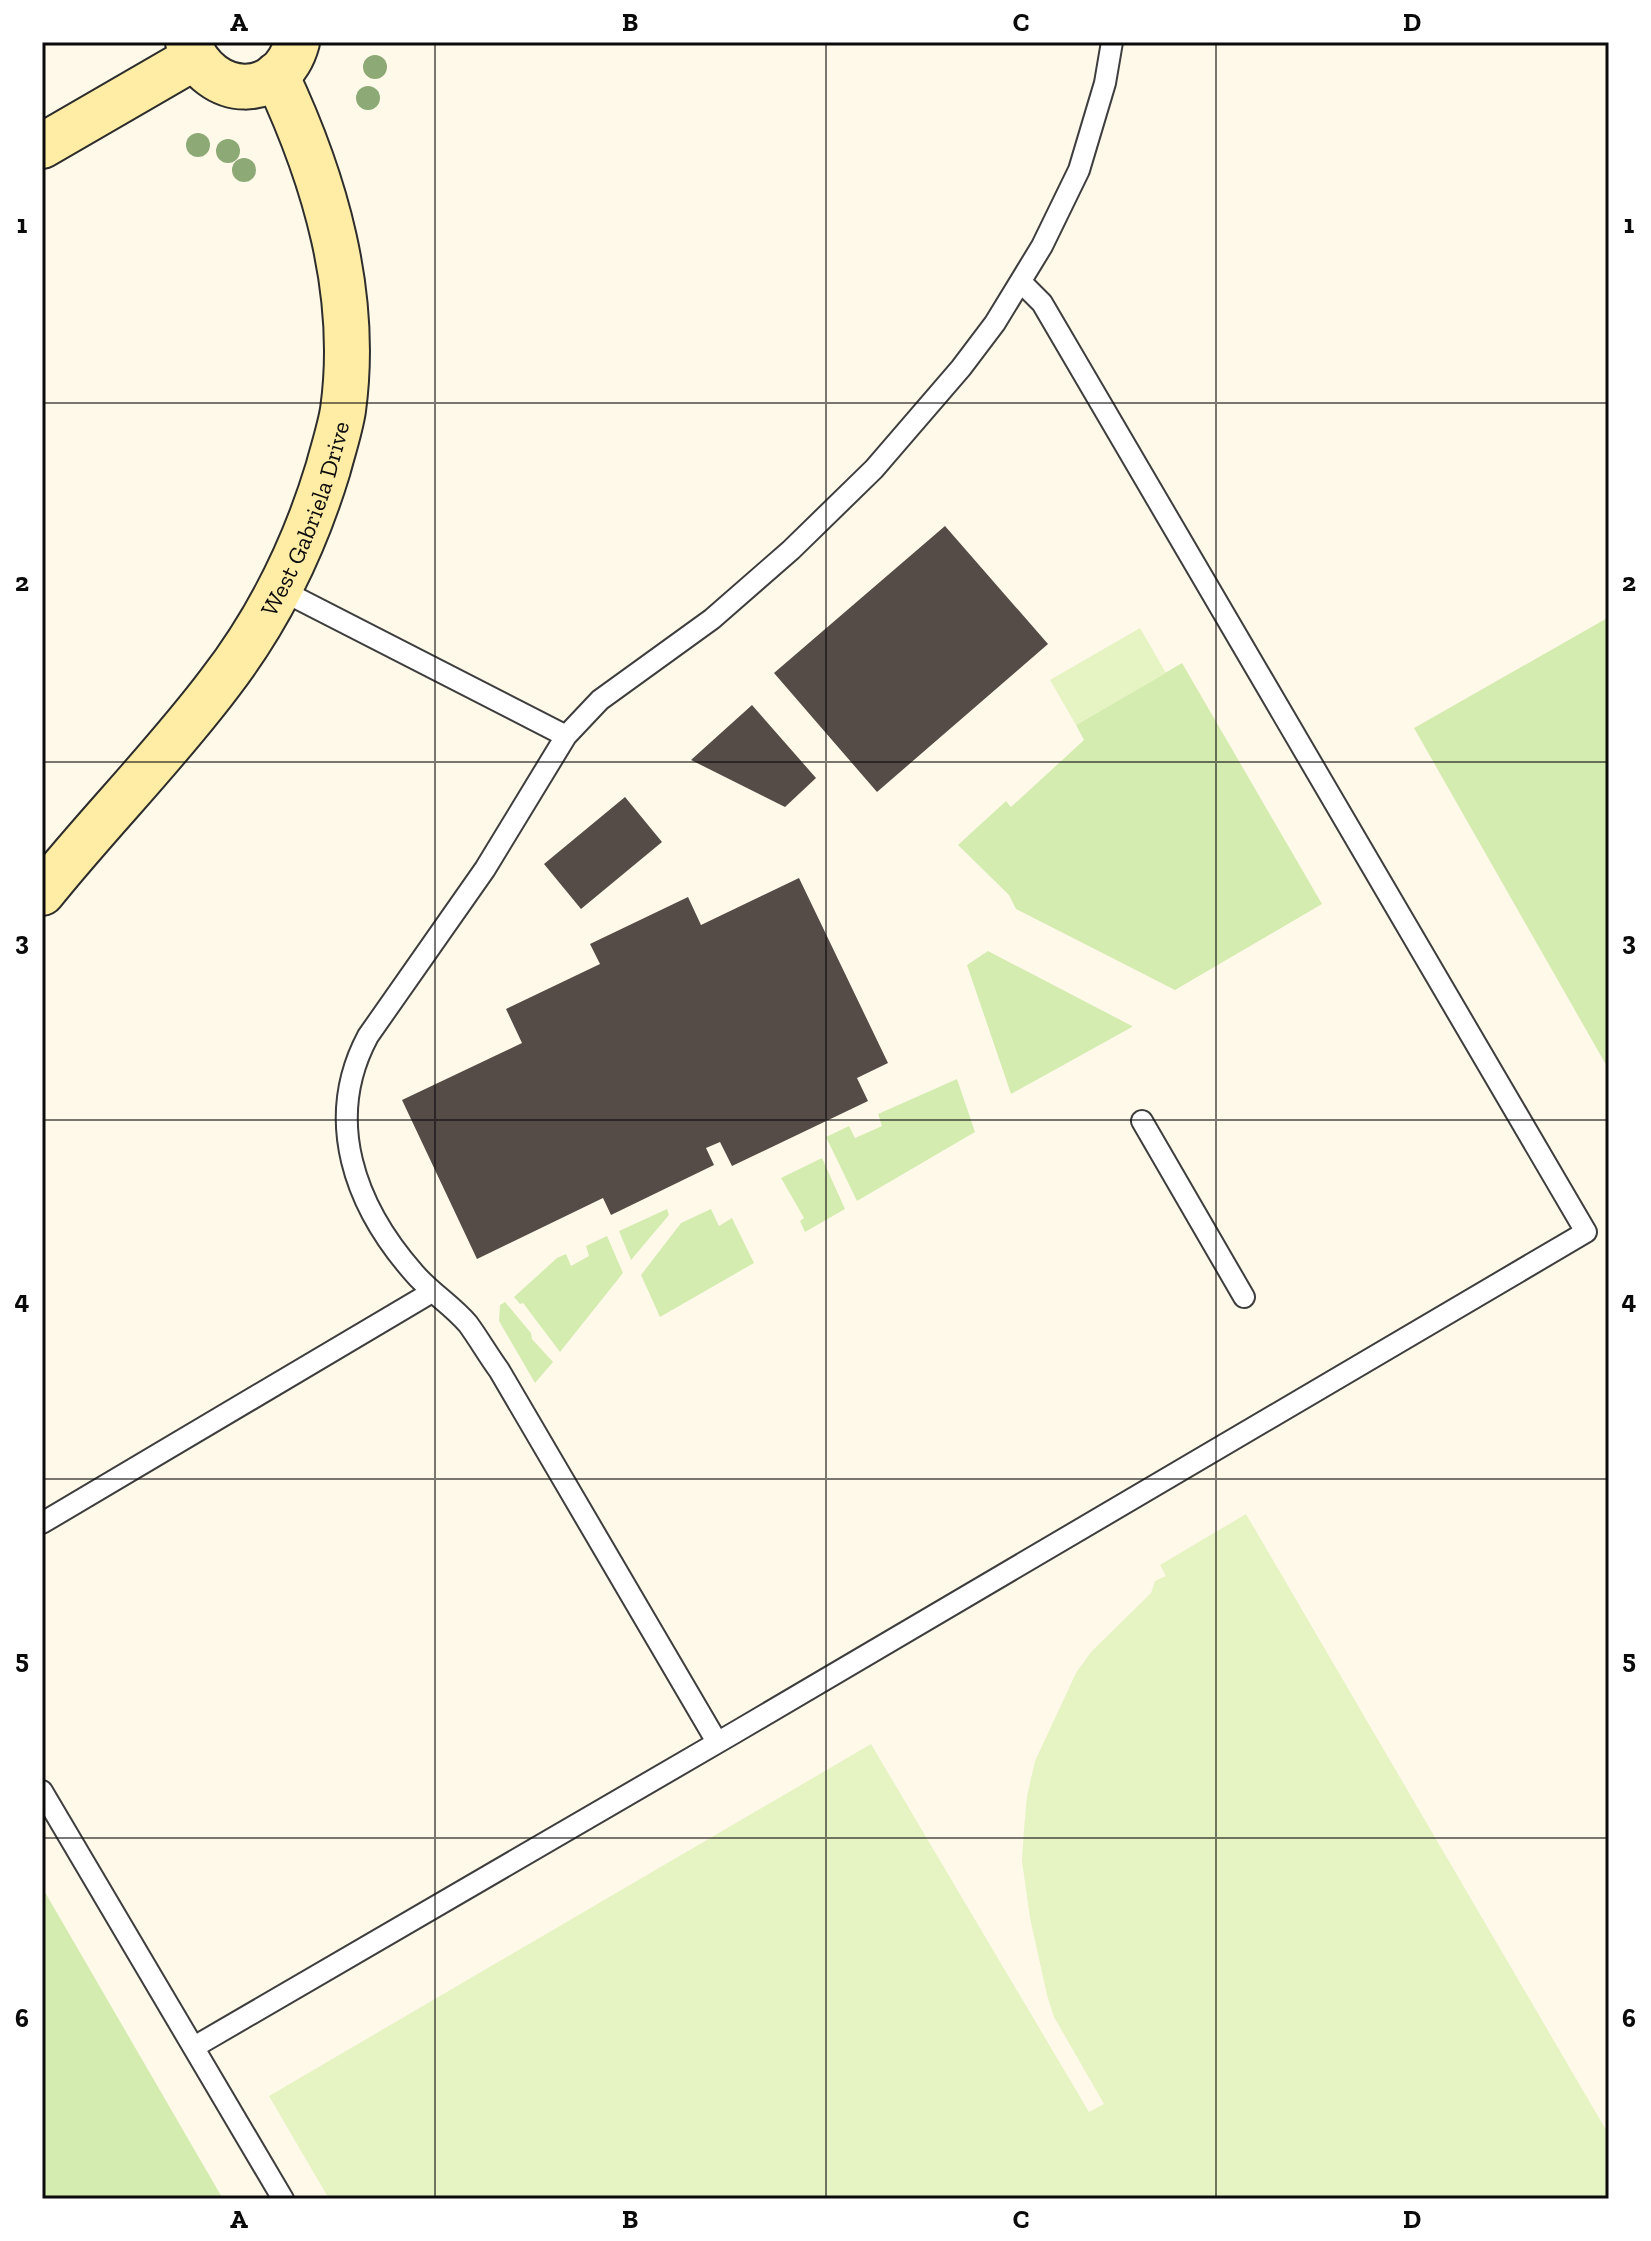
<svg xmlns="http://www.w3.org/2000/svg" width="1651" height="2241" font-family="'Zilla Slab',serif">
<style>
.green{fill:#d5ecb1}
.pitch{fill:#e6f3c3}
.building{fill:#554b47}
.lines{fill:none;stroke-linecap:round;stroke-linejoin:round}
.lane-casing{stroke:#3e3e3e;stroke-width:24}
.secondary-casing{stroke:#2d2d2d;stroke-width:48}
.lane{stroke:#fff;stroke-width:20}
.secondary{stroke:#ffeda5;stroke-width:44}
.tree{fill:#8da976}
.grid{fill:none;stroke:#0b0b0b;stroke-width:2;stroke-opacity:0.55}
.labels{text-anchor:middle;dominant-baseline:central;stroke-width:8;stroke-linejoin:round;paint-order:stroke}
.street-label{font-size:24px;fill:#0b0b0b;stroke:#fff}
.neatline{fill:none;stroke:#0b0b0b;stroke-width:3}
.grid-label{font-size:26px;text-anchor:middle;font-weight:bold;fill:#0b0b0b}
</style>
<rect width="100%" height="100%" fill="#fff9ea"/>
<path class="green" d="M 1609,617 L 1609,1070 L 1414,728 Z
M 1182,663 L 1322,904 L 1175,990 L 1016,909 L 1009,895 L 958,845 L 1006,801 L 1011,807 L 1084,740 L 1076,725 Z
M 988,951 L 1132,1026 L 1132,1027 L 1011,1094 L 967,965 Z
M 957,1079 L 975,1132 L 857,1201 L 826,1137 L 849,1126 L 855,1138 L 882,1126 L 878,1114 Z
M 822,1158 L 845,1209 L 805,1232 L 800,1221 L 804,1218 L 781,1178 Z
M 667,1209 L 669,1215 L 631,1260 L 619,1231 Z
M 711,1209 L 719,1226 L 732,1218 L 754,1263 L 660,1317 L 641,1275 L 681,1223 Z
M 607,1236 L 623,1273 L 560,1352 L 523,1303 L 520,1304 L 514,1297 L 557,1258 L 566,1254 L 571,1266 L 589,1256 L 586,1246 Z
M 505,1302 L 531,1333 L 532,1339 L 553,1362 L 535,1383 L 499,1321 L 500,1305 Z
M 42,1887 L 223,2199 L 42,2199 Z"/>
<path class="pitch" d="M 1140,628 L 1166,673 L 1076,725 L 1050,680 Z
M 1246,1514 L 1609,2135 L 1609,2199 L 329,2199 L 269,2096 L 871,1744 L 1089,2112 L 1104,2104 L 1054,2017 L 1047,1995 L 1030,1918 L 1022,1861 L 1024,1829 L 1027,1796 L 1035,1761 L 1076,1673 L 1091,1652 L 1151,1593 L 1155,1581 L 1166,1576 L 1160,1565 Z"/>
<path class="building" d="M 945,526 L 1048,644 L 877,792 L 774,673 Z
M 752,705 L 816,778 L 785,807 L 691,760 Z
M 625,797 L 662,842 L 581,909 L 544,864 Z
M 799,878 L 888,1063 L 857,1078 L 868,1101 L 732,1166 L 720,1142 L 706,1148 L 714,1165 L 611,1215 L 603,1198 L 477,1259 L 402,1100 L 522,1043 L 506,1009 L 600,964 L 590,944 L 688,897 L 701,925 Z"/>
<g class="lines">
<defs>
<path id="lane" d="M 281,590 L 566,736
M 1142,1121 L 1244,1297
M 42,1523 L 432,1292
M 717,1742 L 499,1370 C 488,1355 479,1339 468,1324 C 452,1305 430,1292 414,1273 C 355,1206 323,1120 368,1036 L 485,869 L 566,736 L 600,700 L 712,619 L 791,550 L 874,469 L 961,368 L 995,323 L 1042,246 L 1079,170 L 1105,83 L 1112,42
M 42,1791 L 283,2199
M 194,2047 L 734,1733 L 1586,1232 L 1042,303 L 1021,282"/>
<g id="secondary">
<path d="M 188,42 C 210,101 281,102 297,42"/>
<path d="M 42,146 L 194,58"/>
<path id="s1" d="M 42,893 C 99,822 164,757 219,684 C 270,618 304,548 328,469 C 333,450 340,429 343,410 C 359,294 325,179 276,75"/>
</g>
</defs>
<use href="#lane" class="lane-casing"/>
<use href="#secondary" class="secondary-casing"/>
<use href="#lane" class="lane"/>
<use href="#secondary" class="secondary"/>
</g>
<g class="tree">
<circle cx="375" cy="67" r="12"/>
<circle cx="368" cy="98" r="12"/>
<circle cx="198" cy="145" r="12"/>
<circle cx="228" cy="151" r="12"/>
<circle cx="244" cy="170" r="12"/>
</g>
<path class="grid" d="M 435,42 L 435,2199M 826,42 L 826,2199M 1216,42 L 1216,2199M 42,403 L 1609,403M 42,762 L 1609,762M 42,1120 L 1609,1120M 42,1479 L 1609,1479M 42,1838 L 1609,1838"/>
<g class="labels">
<g class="street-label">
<text stroke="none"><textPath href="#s1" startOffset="462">West Gabriela Drive</textPath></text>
</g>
</g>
<rect width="1651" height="2241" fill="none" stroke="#ffffff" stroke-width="88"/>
<rect x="44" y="44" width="1563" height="2153" class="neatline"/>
<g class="grid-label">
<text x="239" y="31">A</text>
<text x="630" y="31">B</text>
<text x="1021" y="31">C</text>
<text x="1412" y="31">D</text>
<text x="22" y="233">1</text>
<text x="1629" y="233">1</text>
<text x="22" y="591">2</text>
<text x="1629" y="591">2</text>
<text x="22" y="950">3</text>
<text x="1629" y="950">3</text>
<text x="22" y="1309">4</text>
<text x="1629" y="1309">4</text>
<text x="22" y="1668">5</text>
<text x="1629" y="1668">5</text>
<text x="22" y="2027">6</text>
<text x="1629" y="2027">6</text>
<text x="239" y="2228">A</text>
<text x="630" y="2228">B</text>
<text x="1021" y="2228">C</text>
<text x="1412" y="2228">D</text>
</g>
</svg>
